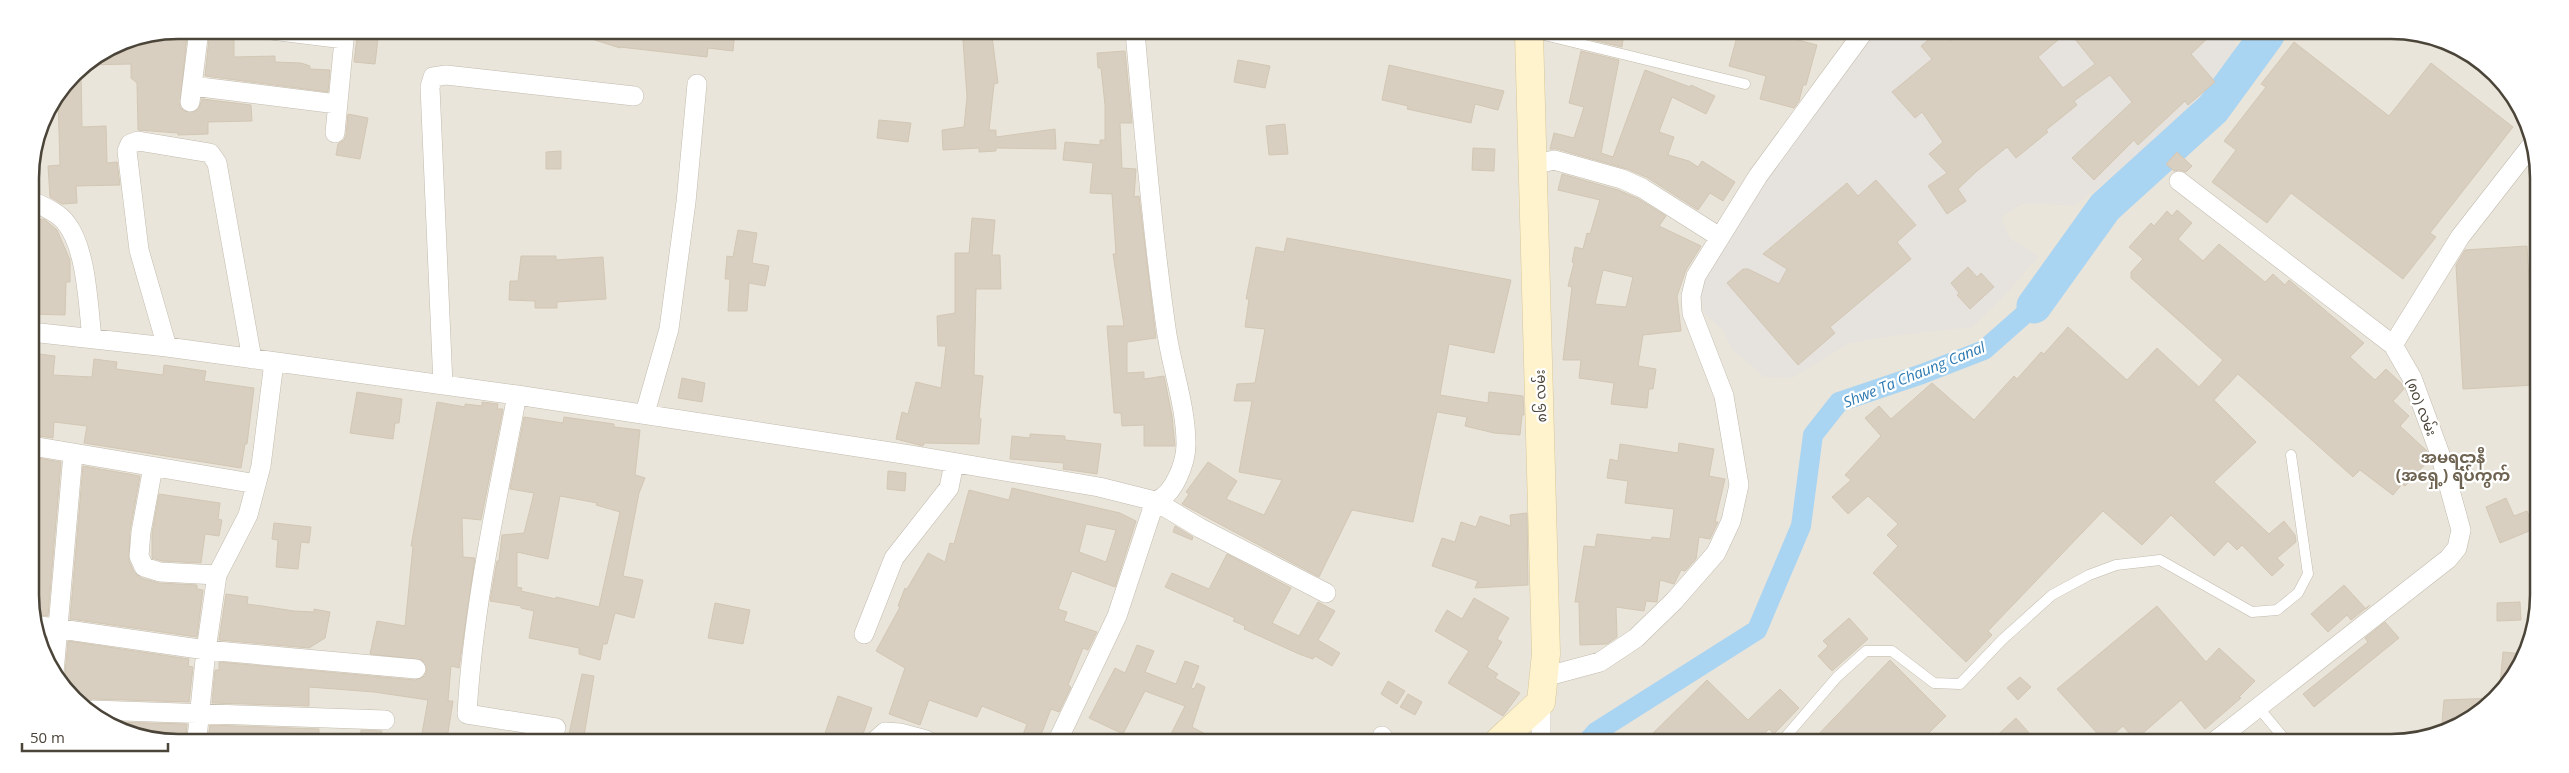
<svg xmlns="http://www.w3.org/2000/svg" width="2569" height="773" font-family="'Open Sans','Noto Sans Myanmar',sans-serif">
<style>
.residential{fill:#eae5da}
.industrial{fill:#e6e2dd}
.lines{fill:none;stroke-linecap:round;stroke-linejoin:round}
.canal{stroke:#a9d4f2;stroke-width:20}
.river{stroke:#a9d4f2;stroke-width:35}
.building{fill:#d8cfc1;stroke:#d3c7b4;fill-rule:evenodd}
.lane-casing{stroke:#c2bbae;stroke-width:11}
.street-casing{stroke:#c2bbae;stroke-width:20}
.secondary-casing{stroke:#d6c79b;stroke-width:29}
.lane{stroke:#fff;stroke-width:10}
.street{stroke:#fff;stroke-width:19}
.secondary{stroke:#fff3cd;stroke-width:28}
.labels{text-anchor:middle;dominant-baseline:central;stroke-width:4.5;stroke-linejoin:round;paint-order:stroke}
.street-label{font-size:14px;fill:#4b4439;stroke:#fff}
.water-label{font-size:15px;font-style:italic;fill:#2e7ab2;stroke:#fff}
.quarter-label{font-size:16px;font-weight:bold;fill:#6e6250;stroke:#fff}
.rim{fill:none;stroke:#4b4439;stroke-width:2.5}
</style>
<rect width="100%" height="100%" fill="#f6f3ec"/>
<path class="residential" d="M 178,30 L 2429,35 L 2496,74 L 2524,112 L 2536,149 L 2534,633 L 2514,677 L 2488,706 L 2447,732 L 2401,743 L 140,738 L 73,699 L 45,661 L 33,624 L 30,168 L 41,121 L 74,73 L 122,41 Z"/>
<path class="industrial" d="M 1867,34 L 2228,35 L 2234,40 L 2241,64 L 2119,172 L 2075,205 L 2021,204 L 2002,217 L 2009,238 L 2039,256 L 2003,297 L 1972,327 L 1890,336 L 1850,343 L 1792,378 L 1764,377 L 1731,348 L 1724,332 L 1704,313 L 1698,279 L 1803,130 Z"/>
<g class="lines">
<path class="canal" d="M 1588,741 L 1596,732 L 1757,630 L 1801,526 L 1813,435 L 1839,402 L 1922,374 L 1984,350 L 2034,306"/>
<path class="river" d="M 2034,306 L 2105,207 L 2213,109 L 2267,35"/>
</g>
<path class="building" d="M 210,30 L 234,30 L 234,57 L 275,56 L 275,62 L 301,63 L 310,66 L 310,69 L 330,70 L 328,92 L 205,76 Z
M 358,30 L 379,30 L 375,64 L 354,62 Z
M 576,31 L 735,31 L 733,51 L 708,48 L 707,57 L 620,47 L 620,48 L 576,34 Z
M 1585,33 L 1624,33 L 1622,47 L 1584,38 Z
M 1738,33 L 1775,34 L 1817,45 L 1806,85 L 1803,85 L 1799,101 L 1794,108 L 1760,99 L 1766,76 L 1729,66 Z
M 187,34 L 180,107 L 184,111 L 194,112 L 199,108 L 202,99 L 251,105 L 252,121 L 208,122 L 208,134 L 178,135 L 178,133 L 138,130 L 137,83 L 131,78 L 131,64 L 85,65 L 122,41 L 153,35 Z
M 1935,34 L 1945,34 L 1950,41 L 1958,34 L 2065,34 L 2038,57 L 2063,88 L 2095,64 L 2071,34 L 2212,34 L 2191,54 L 2215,82 L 2188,105 L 2185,101 L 2138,145 L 2134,140 L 2094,180 L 2072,158 L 2132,102 L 2110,75 L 2074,101 L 2077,105 L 2046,130 L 2048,132 L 2016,158 L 2007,147 L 1977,171 L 1958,189 L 1966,201 L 1947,214 L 1928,186 L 1947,173 L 1929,154 L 1943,142 L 1922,112 L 1915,118 L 1892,92 L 1932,59 L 1921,46 Z
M 992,36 L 998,83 L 994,84 L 989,130 L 996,130 L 996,137 L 1055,129 L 1056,149 L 996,148 L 996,151 L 979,152 L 979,148 L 943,150 L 942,130 L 964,127 L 967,97 L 963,40 Z
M 2294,42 L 2389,116 L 2431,63 L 2513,127 L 2430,233 L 2436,237 L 2403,279 L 2291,193 L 2267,223 L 2212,182 L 2236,150 L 2224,141 L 2266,87 L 2261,84 Z
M 1125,51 L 1132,123 L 1120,123 L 1122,168 L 1136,169 L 1134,197 L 1139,196 L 1156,338 L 1127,342 L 1127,373 L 1144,372 L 1144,379 L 1164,376 L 1172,416 L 1175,446 L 1144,446 L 1144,425 L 1122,426 L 1121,413 L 1114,413 L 1107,326 L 1124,326 L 1113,254 L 1116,254 L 1112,194 L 1090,193 L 1093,163 L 1063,160 L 1065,142 L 1100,145 L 1100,140 L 1105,140 L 1105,105 L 1101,68 L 1098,68 L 1097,53 Z
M 1581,51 L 1619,60 L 1601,153 L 1613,157 L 1645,70 L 1690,87 L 1691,85 L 1715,96 L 1706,114 L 1672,97 L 1659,132 L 1674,137 L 1668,155 L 1689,161 L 1698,167 L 1702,161 L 1735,182 L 1723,201 L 1710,193 L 1698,210 L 1648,178 L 1627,169 L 1557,149 L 1550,149 L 1554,133 L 1574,138 L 1584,107 L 1569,103 Z
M 1238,60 L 1270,66 L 1265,88 L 1234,82 Z
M 1389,65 L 1504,91 L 1498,110 L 1475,104 L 1471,123 L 1407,109 L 1408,106 L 1382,100 Z
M 81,68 L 82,127 L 106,126 L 107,163 L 117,162 L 120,185 L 76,186 L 77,203 L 62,204 L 50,197 L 48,166 L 60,165 L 58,97 L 74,73 Z
M 348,114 L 368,118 L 360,159 L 336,155 L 338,144 L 344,140 L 346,135 Z
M 879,120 L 911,123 L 908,142 L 877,138 Z
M 1285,124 L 1288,154 L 1269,155 L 1266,126 Z
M 1473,148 L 1495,149 L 1494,171 L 1472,170 Z
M 561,151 L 561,169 L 546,169 L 546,152 Z
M 2177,152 L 2192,166 L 2186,172 L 2180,170 L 2174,171 L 2166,164 Z
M 1562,174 L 1618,190 L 1637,198 L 1666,216 L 1659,226 L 1701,246 L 1686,270 L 1677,296 L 1681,331 L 1643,335 L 1638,366 L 1656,369 L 1653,389 L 1649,389 L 1647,408 L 1611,404 L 1614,383 L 1579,378 L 1581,360 L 1563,360 L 1572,287 L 1568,286 L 1574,263 L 1572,262 L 1575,247 L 1583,249 L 1587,233 L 1590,234 L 1600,200 L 1558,190 ZM 1603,270 L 1633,277 L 1626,307 L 1595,304 Z
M 1876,180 L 1916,225 L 1897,242 L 1911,259 L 1830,327 L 1835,333 L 1798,365 L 1727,283 L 1743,269 L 1748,269 L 1779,284 L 1787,269 L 1763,254 L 1847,183 L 1858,196 Z
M 2177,210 L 2192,223 L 2178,239 L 2203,261 L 2219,244 L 2265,282 L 2273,274 L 2285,285 L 2289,280 L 2364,343 L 2350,357 L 2375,380 L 2386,369 L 2402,384 L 2404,389 L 2393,401 L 2409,416 L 2400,426 L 2427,451 L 2430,459 L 2405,486 L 2402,484 L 2393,495 L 2360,470 L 2353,477 L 2238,374 L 2214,400 L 2256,442 L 2214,482 L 2269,534 L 2284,521 L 2295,535 L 2296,542 L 2277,558 L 2284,565 L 2272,576 L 2242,545 L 2237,550 L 2228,541 L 2214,556 L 2171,515 L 2142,545 L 2103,511 L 1988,631 L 1992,635 L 1966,662 L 1873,573 L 1898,546 L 1887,535 L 1898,524 L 1868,496 L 1848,514 L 1832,497 L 1851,480 L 1845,475 L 1881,436 L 1865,418 L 1879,406 L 1891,419 L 1932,383 L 1974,420 L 2014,376 L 2017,379 L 2041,352 L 2044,354 L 2068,327 L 2127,380 L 2157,348 L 2199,387 L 2223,360 L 2131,278 L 2131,272 L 2143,259 L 2129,247 L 2151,223 L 2154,226 L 2167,211 L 2172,216 Z
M 972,218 L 995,220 L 992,255 L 1000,255 L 1001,289 L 976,289 L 974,375 L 983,376 L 979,418 L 981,419 L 979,444 L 924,443 L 923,446 L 896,439 L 902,412 L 908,414 L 916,382 L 941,388 L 946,346 L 938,346 L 937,316 L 955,313 L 955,253 L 969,253 Z
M 44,219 L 57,230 L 70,260 L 70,282 L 66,282 L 65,315 L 31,314 L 31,220 Z
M 738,230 L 757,233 L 752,263 L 769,266 L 765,286 L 749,283 L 747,311 L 728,311 L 730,279 L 725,279 L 727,256 L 733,257 Z
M 1287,238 L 1511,280 L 1494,353 L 1449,344 L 1440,395 L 1488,403 L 1489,392 L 1523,396 L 1524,415 L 1522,415 L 1520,435 L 1494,433 L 1465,426 L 1467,417 L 1437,412 L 1413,522 L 1352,510 L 1319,577 L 1182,504 L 1189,494 L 1186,492 L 1208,462 L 1237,481 L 1226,499 L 1264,515 L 1282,480 L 1239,472 L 1252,401 L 1234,401 L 1237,384 L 1255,383 L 1265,329 L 1245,327 L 1249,299 L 1246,299 L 1256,247 L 1284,252 Z
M 2527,246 L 2535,385 L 2463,389 L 2456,265 L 2465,250 Z
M 521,256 L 556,256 L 556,260 L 603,257 L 606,299 L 557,302 L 557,308 L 535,308 L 535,301 L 509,300 L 510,281 L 518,281 Z
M 1968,267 L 1977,277 L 1981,273 L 1994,287 L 1970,309 L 1957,295 L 1959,293 L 1951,283 Z
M 31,353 L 55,356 L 53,375 L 92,377 L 94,359 L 117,362 L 116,369 L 163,375 L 164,365 L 206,371 L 204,381 L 254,388 L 247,444 L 245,444 L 241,468 L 84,443 L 87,426 L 54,422 L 53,438 L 32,435 Z
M 682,378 L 705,383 L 702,402 L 678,398 Z
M 357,392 L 402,399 L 399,423 L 395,423 L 393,439 L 350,433 Z
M 437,402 L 465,407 L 465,404 L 482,406 L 482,402 L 498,404 L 497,409 L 503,409 L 481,520 L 462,518 L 463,557 L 475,558 L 459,668 L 451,666 L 448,701 L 453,701 L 447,739 L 421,739 L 428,700 L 374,692 L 309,687 L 309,706 L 212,703 L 215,670 L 219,670 L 219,662 L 415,680 L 425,676 L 427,670 L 422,660 L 370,654 L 377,621 L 405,626 L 413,546 L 411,546 Z
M 524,417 L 563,423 L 564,417 L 614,424 L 614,427 L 640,430 L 635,475 L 645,478 L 639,493 L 623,576 L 643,580 L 634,618 L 615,613 L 607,644 L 603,644 L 600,660 L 579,654 L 579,648 L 529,638 L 534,611 L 521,608 L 521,606 L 490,601 L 497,561 L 499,561 L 502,535 L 524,533 L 534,493 L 510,489 ZM 560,496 L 597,503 L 596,505 L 620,512 L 599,607 L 556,597 L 556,599 L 521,591 L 522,588 L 517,587 L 517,552 L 548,559 Z
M 1030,434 L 1065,436 L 1065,440 L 1101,444 L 1097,474 L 1063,469 L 1064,463 L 1010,459 L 1012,436 L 1030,438 Z
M 1679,443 L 1714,449 L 1709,476 L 1725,479 L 1715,522 L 1718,522 L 1710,539 L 1699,537 L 1696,559 L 1685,571 L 1681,570 L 1674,584 L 1660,580 L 1657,602 L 1646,601 L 1644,611 L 1616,607 L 1617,637 L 1607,644 L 1580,645 L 1579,602 L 1575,602 L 1584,546 L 1595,547 L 1597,534 L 1651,540 L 1652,537 L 1670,539 L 1674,509 L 1625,503 L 1628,481 L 1607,478 L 1610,459 L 1618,461 L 1620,444 L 1678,453 Z
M 32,457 L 61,462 L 48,616 L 33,614 L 32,511 L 35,488 L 32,488 Z
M 83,466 L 140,476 L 130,531 L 129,561 L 134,572 L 141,578 L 159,583 L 197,585 L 197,589 L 203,590 L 197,637 L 70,619 Z
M 888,471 L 906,473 L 905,491 L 887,489 Z
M 1012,488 L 1120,513 L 1136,521 L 1115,587 L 1072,571 L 1058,609 L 1067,612 L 1064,621 L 1097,632 L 1088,650 L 1083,648 L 1068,685 L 1071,687 L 1059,712 L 1051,709 L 1039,740 L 1021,740 L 1027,724 L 982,706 L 977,717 L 929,700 L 920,725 L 889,714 L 905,668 L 876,651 L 900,607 L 898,606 L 905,588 L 907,589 L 928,553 L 945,562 L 950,543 L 954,544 L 969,490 L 1009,500 ZM 1086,524 L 1116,530 L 1106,562 L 1079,552 Z
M 159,494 L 220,503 L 218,519 L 222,520 L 219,536 L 205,534 L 201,563 L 162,561 L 152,558 L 152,533 Z
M 2506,498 L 2514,516 L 2527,511 L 2534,529 L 2500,543 L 2486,507 Z
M 1527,513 L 1528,585 L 1475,588 L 1478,581 L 1432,566 L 1442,538 L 1455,542 L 1461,522 L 1476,527 L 1480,516 L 1511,526 L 1510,515 Z
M 274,523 L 311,527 L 309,543 L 301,542 L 298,569 L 276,567 L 278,540 L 272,539 Z
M 1175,526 L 1193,537 L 1192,540 L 1173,532 Z
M 1227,554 L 1291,588 L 1272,623 L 1299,636 L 1318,602 L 1335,611 L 1318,640 L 1340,653 L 1332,666 L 1315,656 L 1313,659 L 1299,654 L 1244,629 L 1245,626 L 1233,621 L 1235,618 L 1165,587 L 1172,573 L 1209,589 Z
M 2344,585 L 2366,609 L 2370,605 L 2351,620 L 2347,615 L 2328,632 L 2311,614 Z
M 226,594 L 248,597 L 247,604 L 262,606 L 294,611 L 314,612 L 314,609 L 330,612 L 325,638 L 309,648 L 219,640 Z
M 1474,598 L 1509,618 L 1497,639 L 1502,642 L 1487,667 L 1498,674 L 1495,678 L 1520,693 L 1503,716 L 1448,683 L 1469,651 L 1435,631 L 1447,610 L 1462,619 Z
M 2520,602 L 2521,620 L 2497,621 L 2497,603 Z
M 715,603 L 750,610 L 743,644 L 708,638 Z
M 2157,606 L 2206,662 L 2219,648 L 2255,681 L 2239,697 L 2241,698 L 2205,729 L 2181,700 L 2135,740 L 2123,726 L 2105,742 L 2057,689 Z
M 1849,618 L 1868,639 L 1832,671 L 1818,656 L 1828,646 L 1823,641 Z
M 2385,622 L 2399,638 L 2314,707 L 2303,694 L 2368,642 L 2365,638 Z
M 37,637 L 46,638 L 44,657 L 38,640 Z
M 68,641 L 189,659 L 188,666 L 193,667 L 189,702 L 92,699 L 82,705 L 73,699 L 60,682 L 65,674 Z
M 1137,645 L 1154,651 L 1145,672 L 1176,684 L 1185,661 L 1199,666 L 1191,688 L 1194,689 L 1197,683 L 1205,687 L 1192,727 L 1217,740 L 1168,740 L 1185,706 L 1145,691 L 1123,734 L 1089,718 L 1115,668 L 1125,673 Z
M 2503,652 L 2525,654 L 2514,677 L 2499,695 Z
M 1890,660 L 1946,716 L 1920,742 L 1812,741 Z
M 582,674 L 594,676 L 584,736 L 569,734 Z
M 2020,677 L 2031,687 L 2018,700 L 2007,688 Z
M 1707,680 L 1748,720 L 1780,689 L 1799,708 L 1774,734 L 1769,729 L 1757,741 L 1645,741 Z
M 1388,681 L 1405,691 L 1397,704 L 1381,694 Z
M 1408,694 L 1422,702 L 1415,715 L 1400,707 Z
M 838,696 L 872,708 L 861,740 L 823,739 Z
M 2496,698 L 2488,706 L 2441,733 L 2444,700 Z
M 2016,718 L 2037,742 L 1990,742 Z
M 112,722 L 187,724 L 186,738 L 140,738 Z
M 210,725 L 319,729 L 319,738 L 208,738 Z
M 361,730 L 382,731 L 381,739 L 360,738 Z"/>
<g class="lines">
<defs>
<path id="lane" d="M 1536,33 L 1745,84
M 2258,707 L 2287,742
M 1782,741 L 1837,677 L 1866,651 L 1892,651 L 1934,683 L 1960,684 L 2002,640 L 2052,595 L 2089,575 L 2116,565 L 2160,560 L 2252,612 L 2277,610 L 2298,593 L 2308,574 L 2291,455"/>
<path id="street" d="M 272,30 L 344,39
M 192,86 L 337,104
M 190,102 L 199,30
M 335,133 L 345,30
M 1533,165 L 1554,160 L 1622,179 L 1642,188 L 1718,236
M 2179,181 L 2393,345 L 2412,378 L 2440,454 L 2461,530 L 2457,548 L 2448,559 L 2214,742
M 30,200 C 42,206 58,212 66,223 C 87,249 88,306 92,338
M 31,332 L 167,347 L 517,395 L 910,455 L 1099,487 L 1155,501 C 1174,496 1186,462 1186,444 C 1186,405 1171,366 1166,328 C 1152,229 1144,131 1135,32
M 2393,345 L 2460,237 L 2534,142
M 167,347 L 139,250 L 127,151 L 130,144 L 138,141 L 210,153 L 217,163 L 252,359
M 443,385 L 430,87 L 433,77 L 446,75 L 634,96
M 517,395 C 497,500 473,606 467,714 L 556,728
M 645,413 L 669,329 L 686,202 L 697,84
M 32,446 L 256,484
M 153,467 L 141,532 L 139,556 L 144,567 L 160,572 L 217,575
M 33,625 L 206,650 L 416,669
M 864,634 L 894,558 L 949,488 L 954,463
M 54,673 L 73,454
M 1544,677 L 1600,662 L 1636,638 L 1674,601 L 1716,553 L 1731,521 L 1739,485 L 1724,396 L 1692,313 L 1691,296 L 1696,276 L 1758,176 L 1862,34
M 1541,702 L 1541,741
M 92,710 L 385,720
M 1382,736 L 1386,741
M 197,738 L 206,650 L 217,575 L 248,515 L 261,466 L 274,362
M 876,740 L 885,732 L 900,733 L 926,740
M 1058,740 L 1117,616 L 1155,501 L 1200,528 L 1326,593"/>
<path id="secondary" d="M 1499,741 L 1541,702 L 1546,654 L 1529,33"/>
</defs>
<use href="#lane" class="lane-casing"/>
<use href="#street" class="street-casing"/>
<use href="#secondary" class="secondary-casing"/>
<use href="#lane" class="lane"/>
<use href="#street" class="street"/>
<use href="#secondary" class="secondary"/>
</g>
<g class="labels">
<g class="street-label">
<text transform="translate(1540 396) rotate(-92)">၈၆ လမ်း</text>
<text transform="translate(2422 407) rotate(69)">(၈၀) လမ်း</text>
</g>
<g class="water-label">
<text transform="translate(1914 374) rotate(-22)">Shwe Ta Chaung Canal</text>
</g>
<g class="quarter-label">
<text x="2453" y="457">အမရဌာနီ<tspan x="2453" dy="18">(အရှေ့) ရပ်ကွက်</tspan></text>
</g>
</g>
<path d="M0 0H2569V773H0ZM178 39H2391A139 139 0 0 1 2530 178V595A139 139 0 0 1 2391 734H178A139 139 0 0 1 39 595V178A139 139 0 0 1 178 39Z" fill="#fff" fill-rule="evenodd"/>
<path class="rim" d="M178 39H2391A139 139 0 0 1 2530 178V595A139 139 0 0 1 2391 734H178A139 139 0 0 1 39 595V178A139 139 0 0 1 178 39Z"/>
<path d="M22 743v8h146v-8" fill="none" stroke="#4b4439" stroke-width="2.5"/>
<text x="30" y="743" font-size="15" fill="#4b4439" stroke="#ffffff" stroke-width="4" paint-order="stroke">50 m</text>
</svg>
